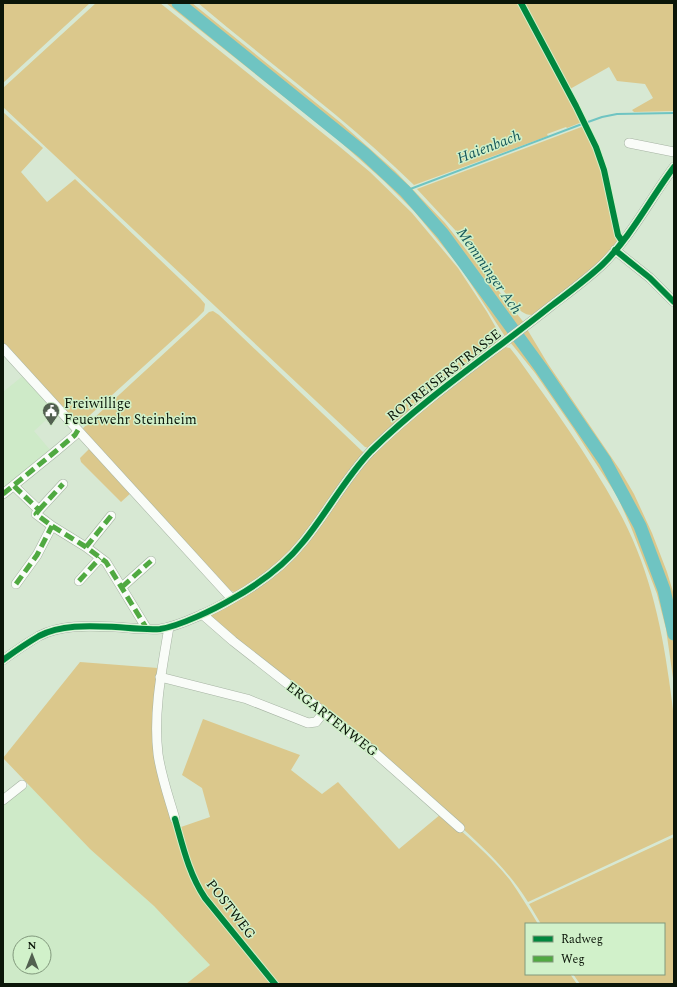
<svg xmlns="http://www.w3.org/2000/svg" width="677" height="987" font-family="Spectral,serif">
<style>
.built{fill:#ceeac8;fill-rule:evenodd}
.green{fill:#dbc88c}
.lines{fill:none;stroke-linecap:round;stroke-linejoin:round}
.stream{stroke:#6fc4c2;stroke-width:2}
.river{stroke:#6fc4c2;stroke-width:13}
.minor-casing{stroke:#a6b3a3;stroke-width:10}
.minor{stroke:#f9fcf8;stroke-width:9}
.quiet{stroke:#50a941;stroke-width:5;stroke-dasharray:10 5;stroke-linecap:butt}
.cycleway-casing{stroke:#d1f1ca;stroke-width:8}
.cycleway{stroke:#00873e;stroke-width:6}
.labels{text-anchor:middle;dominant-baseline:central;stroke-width:3;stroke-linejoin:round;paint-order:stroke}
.street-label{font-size:14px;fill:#0b1609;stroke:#d1f1ca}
.poi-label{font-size:14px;fill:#0b1609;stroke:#d1f1ca;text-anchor:start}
.water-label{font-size:15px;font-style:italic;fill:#17575a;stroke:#d1f1ca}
</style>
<rect width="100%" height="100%" fill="#d7e8d3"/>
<path class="built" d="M 24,375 L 57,410 L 34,431 L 51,451 L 3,490 L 3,392 Z
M 29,785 L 90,849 L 154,906 L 210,965 L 186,984 L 3,984 L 3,806 ZM 20,943 L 44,943 L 44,967 L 20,967 Z"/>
<path class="green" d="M 3,3 L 90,3 L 3,83 Z
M 96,3 L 160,3 L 340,147 L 370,172 L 412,213 L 458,268 L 487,312 L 503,340 L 369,448 L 365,447 L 3,107 L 3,88 Z
M 166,3 L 192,3 L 341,123 L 395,171 L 445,223 L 525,324 L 506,338 L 460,267 L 414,211 L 384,181 L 337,139 Z
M 198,3 L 518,3 L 582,122 L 567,128 L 566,127 L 547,134 L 548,136 L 414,185 C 347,119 270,64 198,3 Z
M 523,3 L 674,3 L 674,111 L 634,112 L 632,110 L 653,98 L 645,84 L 617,81 L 609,67 L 570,89 Z
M 3,112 L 43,148 L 21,172 L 47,202 L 75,179 L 200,298 L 205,304 L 204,311 L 197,318 L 79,425 L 3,344 Z
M 584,126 L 596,152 L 602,173 L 617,241 L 614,246 L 599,264 L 532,315 C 524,315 519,310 514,304 L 456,231 L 417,189 Z
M 213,311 L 219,315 L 364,453 L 301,541 L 273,568 L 238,591 L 234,592 L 229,590 L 82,429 L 209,312 Z
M 527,329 L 548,364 L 620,470 L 634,494 L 652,533 L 667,572 L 674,595 L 674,685 L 666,629 L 657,594 L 631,527 L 617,496 L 573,428 L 535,373 L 510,342 Z
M 505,347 L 510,348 L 517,357 C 552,406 588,455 617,508 C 647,561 661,621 669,680 C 671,694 673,708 674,722 C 676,759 674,797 674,834 L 528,902 C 508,870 481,845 453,820 L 210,617 L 210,613 L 258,586 L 345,489 L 375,452 L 407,422 Z
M 89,449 L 132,492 L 121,502 L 81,462 L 80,458 Z
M 80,662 L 158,668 L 155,710 L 169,808 L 191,881 L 207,905 L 271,984 L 186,984 L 210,965 L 154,906 L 90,849 L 3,758 Z
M 203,719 L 300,755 L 291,770 L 322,794 L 338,782 L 399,849 L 441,814 C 465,834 490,855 510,880 C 520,894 529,909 538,924 L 526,924 L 526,974 L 570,974 L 577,984 L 278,984 L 219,911 L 201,887 L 193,871 L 181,827 L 210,817 L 202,788 L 182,775 Z
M 674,837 L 674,984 L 580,984 L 573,974 L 664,974 L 664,924 L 541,924 L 529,904 Z"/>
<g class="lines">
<path class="stream" d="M 588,122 L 602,117 L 617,114 L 674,113
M 405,191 L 582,124"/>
<path class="river" d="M 178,3 L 364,153 L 405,191 L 443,234 L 541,368 L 605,461 L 640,526 L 664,590 L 674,634"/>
<defs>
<path id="minor" d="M 629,143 L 674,152
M 615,250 L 650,278 L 674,302
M 3,348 L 232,599
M 14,486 L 39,510 L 36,514 L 52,526 L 86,547 L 106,562 L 147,629
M 3,494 L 56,451 L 75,435 L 78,430
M 39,510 L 63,484
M 86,547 L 111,516
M 79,581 L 100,558
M 16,584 L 37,555 L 52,526
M 122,587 L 151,561
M 202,614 L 233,641 L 372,750 L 460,828
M 169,627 C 162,669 153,712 158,754 C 161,776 169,798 175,819
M 3,660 C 14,652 27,643 39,636 C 62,624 91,626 116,627 C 130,628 146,630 160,629 C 180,626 215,609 232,599 C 259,584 284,566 303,542 C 327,513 345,478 371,451 C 426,397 491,354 551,306 C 568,293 586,280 602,265 C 631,237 650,199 674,167
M 160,677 L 247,699 L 308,723 L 316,722 L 324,712
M 3,800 L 22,785"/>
</defs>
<use href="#minor" class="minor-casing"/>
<use href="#minor" class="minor"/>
<path class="quiet" d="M 14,486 L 39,510 L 36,514 L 52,526 L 86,547 L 106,562 L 147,629
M 3,494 L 56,451 L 75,435 L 78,430
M 39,510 L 63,484
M 86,547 L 111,516
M 79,581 L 100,558
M 16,584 L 37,555 L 52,526
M 122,587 L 151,561"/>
<defs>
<path id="cycleway" d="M 521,3 L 576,106 L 596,147 L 604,170 L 618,235 L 622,241
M 615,250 L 650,278 L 674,302
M 3,660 C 14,652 27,643 39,636 C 62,624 91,626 116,627 C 130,628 146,630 160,629 C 180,626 215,609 232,599 C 259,584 284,566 303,542 C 327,513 345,478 371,451 C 426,397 491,354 551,306 C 568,293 586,280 602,265 C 631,237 650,199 674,167
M 175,819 C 183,847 189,874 205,898 L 275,984"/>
</defs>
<use href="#cycleway" class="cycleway-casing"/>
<use href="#cycleway" class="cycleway"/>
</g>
<defs>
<symbol id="civic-pin" viewBox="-11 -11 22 30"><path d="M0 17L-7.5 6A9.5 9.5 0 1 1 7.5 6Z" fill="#526050" stroke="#d1f1ca"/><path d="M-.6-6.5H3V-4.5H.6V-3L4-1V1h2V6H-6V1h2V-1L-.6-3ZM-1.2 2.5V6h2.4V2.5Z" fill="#fff"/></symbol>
</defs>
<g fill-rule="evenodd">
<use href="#civic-pin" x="41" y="401" width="20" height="27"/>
</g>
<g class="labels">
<g class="street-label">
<text transform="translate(444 375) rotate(-38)">ROTREISERSTRASSE</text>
<text transform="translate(332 719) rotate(38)">ERGARTENWEG</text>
<text transform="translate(231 909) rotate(52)">POSTWEG</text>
</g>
<g class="poi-label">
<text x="64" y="403">Freiwillige<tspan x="64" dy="16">Feuerwehr Steinheim</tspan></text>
</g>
<g class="water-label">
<text transform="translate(489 147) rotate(-21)">Haienbach</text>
<text transform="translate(489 271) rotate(55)">Memminger Ach</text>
</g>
</g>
<rect width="677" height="987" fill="none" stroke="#0b1609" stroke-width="8"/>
<rect x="525" y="923" width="140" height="52" fill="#d1f1ca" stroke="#82997d"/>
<rect x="533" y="936" width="20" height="6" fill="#00873e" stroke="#82997d"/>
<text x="561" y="943" font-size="12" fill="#0b1609">Radweg</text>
<rect x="533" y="956" width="20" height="6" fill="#50a941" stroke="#82997d"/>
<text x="561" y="963" font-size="12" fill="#0b1609">Weg</text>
<g transform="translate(32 955)"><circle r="19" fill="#d1f1ca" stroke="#82997d"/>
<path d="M0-3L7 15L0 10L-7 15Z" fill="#526050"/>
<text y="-6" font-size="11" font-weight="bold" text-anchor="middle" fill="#0b1609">N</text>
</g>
</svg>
